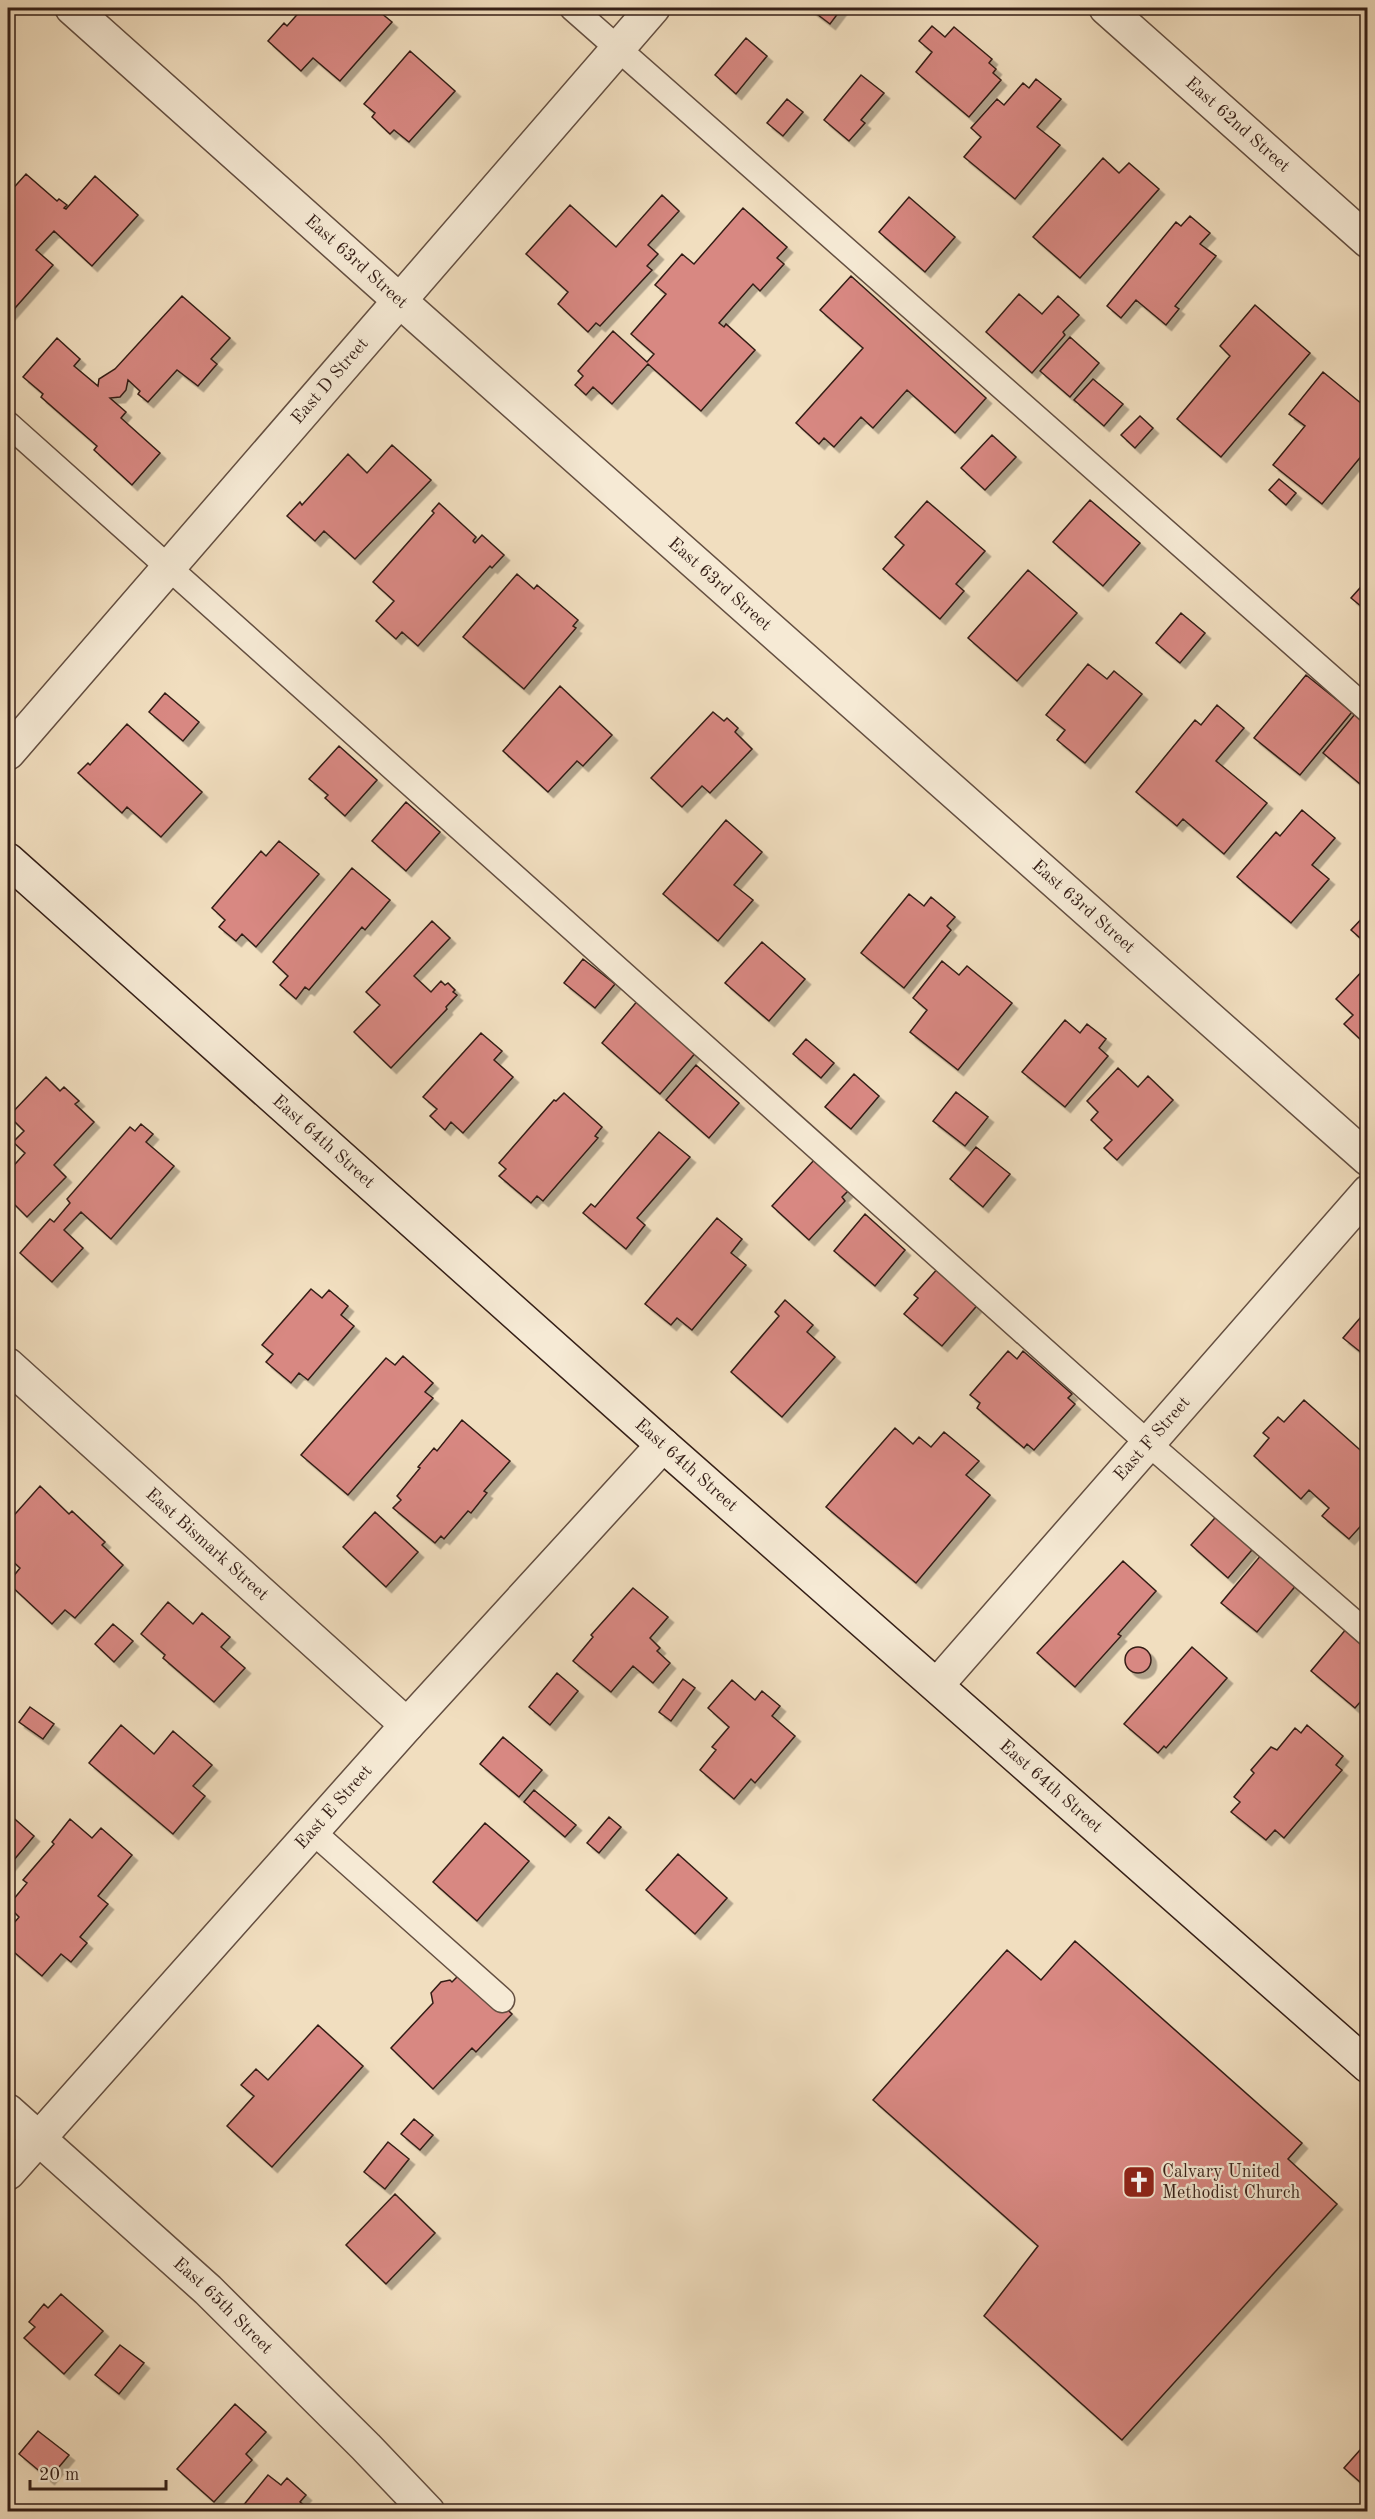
<svg xmlns="http://www.w3.org/2000/svg" width="1375" height="2519" font-family="'Old Standard TT',serif">
<style>
.building{fill:#d88882;stroke:#351f17;stroke-width:1.5;filter:url(#shadow)}
.lines{fill:none;stroke-linecap:round;stroke-linejoin:round}
.lane-casing{stroke:#644f41;stroke-width:27}
.street-casing{stroke:#644f41;stroke-width:36}
.secondary-casing{stroke:#351f17;stroke-width:36}
.lane{stroke:#f6ead5;stroke-width:24}
.street{stroke:#f6ead5;stroke-width:33}
.secondary{stroke:#f6ead5;stroke-width:33}
.labels{text-anchor:middle;dominant-baseline:central;stroke-width:4.5;stroke-linejoin:round;paint-order:stroke}
.street-label{font-size:18px;fill:#351f17;stroke:#f6ead5}
.poi-label{font-size:18px;fill:#351f17;stroke:#f6ead5;text-anchor:start}
</style>
<defs>
<filter id="shadow"><feDropShadow dx="5.5" dy="5.5" stdDeviation="0" flood-color="#0004"/></filter>
</defs>
<rect width="100%" height="100%" fill="#f1debf"/>
<filter id="stains"><feTurbulence type="fractalNoise" baseFrequency=".00333" numOctaves="4"/><feColorMatrix values="0 0 0 0 .2 0 0 0 0 .09 0 0 0 0 .02 0 0 0 .5 -.17"/></filter>
<radialGradient id="worn" r=".72"><stop offset=".6" stop-color="#630" stop-opacity="0"/><stop offset="1" stop-color="#630" stop-opacity=".3"/></radialGradient>
<path class="building" d="M 303,8 L 375,8 L 392,22 L 340,81 L 313,58 L 301,71 L 268,41 L 284,23 L 287,26 Z
M 809,8 L 842,8 L 830,24 Z
M 932,26 L 945,37 L 954,27 L 992,59 L 989,63 L 996,69 L 993,73 L 1001,80 L 969,117 L 916,72 L 932,52 L 919,41 Z
M 746,38 L 767,56 L 736,94 L 715,75 Z
M 410,51 L 455,91 L 409,142 L 394,130 L 390,134 L 372,117 L 375,113 L 364,104 Z
M 861,75 L 884,93 L 861,120 L 865,123 L 849,141 L 824,120 Z
M 1036,79 L 1061,99 L 1037,127 L 1060,145 L 1015,199 L 964,157 L 981,137 L 971,128 L 997,99 L 1004,105 L 1023,83 L 1029,88 Z
M 787,99 L 803,112 L 783,136 L 767,123 Z
M 1103,158 L 1119,173 L 1129,163 L 1159,189 L 1080,278 L 1033,237 Z
M 26,174 L 57,201 L 59,199 L 67,205 L 64,208 L 66,209 L 95,176 L 138,215 L 92,266 L 54,231 L 36,250 L 53,265 L 8,316 L 8,194 Z
M 662,195 L 679,211 L 648,245 L 658,254 L 647,266 L 652,270 L 600,326 L 596,323 L 588,332 L 558,304 L 568,292 L 526,254 L 570,205 L 616,247 Z
M 909,197 L 955,237 L 925,272 L 879,232 Z
M 743,208 L 787,247 L 777,258 L 784,264 L 760,291 L 753,284 L 719,323 L 724,327 L 726,324 L 755,350 L 701,411 L 648,364 L 612,404 L 593,387 L 586,395 L 575,385 L 583,376 L 578,371 L 613,331 L 647,362 L 654,354 L 631,334 L 666,294 L 655,285 L 682,254 L 694,264 Z
M 1190,216 L 1210,233 L 1200,244 L 1216,256 L 1175,306 L 1179,309 L 1166,325 L 1136,300 L 1121,318 L 1107,306 L 1176,222 L 1181,226 Z
M 851,276 L 986,398 L 955,433 L 907,390 L 873,428 L 861,417 L 834,447 L 824,438 L 819,444 L 796,423 L 863,348 L 820,310 Z
M 1019,294 L 1042,314 L 1058,296 L 1079,315 L 1063,332 L 1065,335 L 1032,373 L 986,332 Z
M 182,296 L 230,338 L 211,359 L 217,364 L 198,386 L 177,370 L 148,402 L 138,394 L 140,391 L 128,380 L 126,390 L 120,397 L 110,398 L 126,412 L 121,418 L 160,453 L 132,485 L 94,450 L 97,446 L 41,397 L 43,394 L 23,377 L 57,338 L 80,359 L 74,366 L 98,386 L 99,379 L 115,369 Z
M 1255,305 L 1310,353 L 1221,457 L 1177,419 L 1230,356 L 1220,346 Z
M 1070,337 L 1099,363 L 1070,397 L 1040,371 Z
M 1323,372 L 1368,409 L 1368,448 L 1322,504 L 1273,465 L 1305,426 L 1289,414 Z
M 1093,379 L 1123,404 L 1104,426 L 1074,400 Z
M 1140,416 L 1153,428 L 1135,448 L 1121,435 Z
M 992,435 L 1016,457 L 985,490 L 961,468 Z
M 392,445 L 431,480 L 355,559 L 324,531 L 315,541 L 287,516 L 300,502 L 302,505 L 348,454 L 367,473 Z
M 1279,479 L 1296,493 L 1286,505 L 1269,490 Z
M 1090,500 L 1140,543 L 1103,586 L 1053,542 Z
M 927,501 L 985,551 L 956,584 L 964,591 L 940,619 L 883,569 L 904,545 L 895,537 Z
M 439,503 L 476,537 L 473,541 L 475,543 L 482,535 L 504,555 L 492,568 L 490,566 L 418,646 L 402,632 L 396,639 L 376,621 L 394,601 L 373,582 L 434,513 L 432,511 Z
M 1028,570 L 1077,613 L 1017,681 L 968,638 Z
M 517,574 L 534,589 L 537,585 L 578,620 L 573,626 L 576,628 L 524,689 L 463,637 Z
M 1368,579 L 1368,612 L 1351,598 Z
M 1181,613 L 1205,633 L 1180,663 L 1156,643 Z
M 1088,664 L 1107,679 L 1114,671 L 1142,694 L 1085,763 L 1057,740 L 1065,730 L 1046,715 Z
M 1306,675 L 1352,712 L 1300,775 L 1254,738 Z
M 560,686 L 612,735 L 583,766 L 577,761 L 548,792 L 503,751 Z
M 165,693 L 199,722 L 183,741 L 149,712 Z
M 1217,705 L 1244,728 L 1216,761 L 1267,803 L 1224,854 L 1183,819 L 1177,826 L 1136,792 L 1195,720 L 1201,725 Z
M 713,712 L 724,721 L 727,718 L 738,728 L 735,732 L 752,749 L 710,793 L 702,786 L 682,807 L 651,778 Z
M 1355,714 L 1368,725 L 1368,774 L 1360,784 L 1323,753 Z
M 127,724 L 202,792 L 161,837 L 127,807 L 122,813 L 78,773 L 88,763 L 90,765 Z
M 339,746 L 377,780 L 345,816 L 325,798 L 328,795 L 309,779 Z
M 406,802 L 440,832 L 406,871 L 372,841 Z
M 1302,810 L 1335,838 L 1312,865 L 1329,879 L 1291,923 L 1237,877 L 1276,832 L 1280,836 Z
M 726,820 L 762,852 L 734,885 L 753,900 L 718,941 L 663,894 Z
M 279,841 L 319,874 L 256,947 L 242,934 L 236,941 L 219,927 L 225,920 L 212,908 L 261,851 L 266,856 Z
M 352,868 L 390,900 L 365,930 L 362,927 L 309,990 L 305,987 L 296,999 L 280,985 L 288,976 L 273,962 Z
M 909,894 L 924,906 L 931,897 L 955,917 L 947,926 L 951,930 L 904,988 L 861,953 Z
M 1368,912 L 1368,945 L 1351,930 Z
M 432,921 L 450,938 L 414,976 L 431,992 L 441,981 L 445,985 L 448,983 L 455,990 L 453,992 L 457,995 L 446,1007 L 447,1009 L 391,1068 L 354,1032 L 380,1005 L 366,992 Z
M 762,942 L 805,979 L 769,1021 L 725,983 Z
M 583,959 L 615,984 L 595,1008 L 564,983 Z
M 942,961 L 959,975 L 967,966 L 1012,1003 L 958,1070 L 910,1032 L 927,1010 L 913,998 Z
M 1368,965 L 1368,1033 L 1361,1040 L 1344,1024 L 1353,1015 L 1336,999 Z
M 639,999 L 698,1050 L 660,1094 L 602,1043 Z
M 1065,1020 L 1080,1033 L 1087,1024 L 1106,1039 L 1099,1048 L 1108,1056 L 1065,1107 L 1022,1072 Z
M 481,1033 L 502,1051 L 494,1060 L 513,1077 L 463,1133 L 451,1122 L 445,1130 L 430,1116 L 437,1109 L 423,1097 Z
M 806,1039 L 834,1063 L 821,1078 L 793,1054 Z
M 696,1065 L 739,1103 L 709,1138 L 666,1100 Z
M 1118,1068 L 1138,1087 L 1148,1076 L 1173,1100 L 1117,1160 L 1104,1148 L 1112,1140 L 1091,1120 L 1098,1112 L 1087,1101 Z
M 854,1074 L 879,1096 L 851,1129 L 825,1107 Z
M 46,1077 L 60,1091 L 64,1087 L 79,1101 L 75,1104 L 94,1122 L 54,1165 L 66,1177 L 27,1217 L 8,1198 L 8,1172 L 25,1153 L 13,1142 L 24,1131 L 9,1116 Z
M 956,1092 L 988,1117 L 965,1146 L 933,1121 Z
M 564,1093 L 602,1127 L 595,1136 L 598,1138 L 543,1201 L 537,1196 L 531,1203 L 499,1176 L 506,1169 L 499,1163 L 554,1100 L 556,1101 Z
M 141,1124 L 153,1134 L 146,1142 L 174,1166 L 111,1239 L 81,1212 L 64,1230 L 83,1248 L 52,1282 L 20,1253 L 50,1219 L 54,1222 L 70,1203 L 67,1199 L 130,1127 L 135,1131 Z
M 659,1132 L 690,1157 L 637,1218 L 645,1225 L 626,1249 L 583,1213 L 591,1204 L 595,1207 Z
M 976,1147 L 1010,1174 L 983,1207 L 950,1179 Z
M 815,1159 L 849,1190 L 842,1197 L 845,1201 L 809,1240 L 772,1206 Z
M 865,1214 L 905,1250 L 875,1286 L 834,1251 Z
M 717,1218 L 742,1239 L 731,1253 L 746,1265 L 692,1330 L 677,1318 L 671,1325 L 645,1304 Z
M 940,1266 L 981,1301 L 942,1346 L 904,1314 L 918,1298 L 914,1295 Z
M 311,1289 L 322,1298 L 329,1290 L 348,1306 L 341,1315 L 354,1326 L 308,1380 L 299,1373 L 291,1383 L 266,1362 L 273,1354 L 262,1345 Z
M 785,1300 L 813,1325 L 807,1332 L 835,1357 L 782,1417 L 731,1372 L 779,1316 L 775,1312 Z
M 1366,1311 L 1368,1313 L 1368,1358 L 1343,1338 Z
M 1008,1351 L 1017,1359 L 1023,1351 L 1072,1394 L 1068,1398 L 1075,1404 L 1034,1450 L 1027,1444 L 1024,1448 L 977,1408 L 980,1403 L 970,1395 Z
M 403,1356 L 433,1383 L 425,1392 L 433,1398 L 348,1495 L 301,1455 L 386,1358 L 395,1365 Z
M 1304,1400 L 1368,1457 L 1368,1518 L 1349,1539 L 1322,1516 L 1329,1508 L 1309,1490 L 1301,1499 L 1254,1456 L 1269,1438 L 1263,1433 L 1278,1417 L 1284,1422 Z
M 462,1420 L 510,1461 L 484,1491 L 487,1493 L 471,1513 L 468,1511 L 444,1539 L 441,1536 L 435,1543 L 393,1508 L 401,1500 L 397,1496 L 420,1468 L 418,1467 L 434,1448 L 437,1451 Z
M 895,1428 L 913,1444 L 919,1437 L 931,1447 L 944,1432 L 979,1461 L 966,1475 L 990,1495 L 916,1583 L 826,1507 Z
M 40,1486 L 69,1514 L 72,1511 L 105,1542 L 102,1545 L 123,1565 L 75,1618 L 65,1610 L 52,1624 L 8,1583 L 20,1568 L 8,1557 L 8,1522 Z
M 1221,1511 L 1257,1544 L 1228,1578 L 1191,1545 Z
M 375,1512 L 418,1552 L 386,1587 L 343,1547 Z
M 1262,1554 L 1298,1583 L 1257,1632 L 1221,1603 Z
M 1123,1561 L 1156,1591 L 1118,1634 L 1121,1636 L 1075,1687 L 1037,1653 Z
M 633,1588 L 668,1617 L 650,1638 L 660,1648 L 657,1651 L 670,1663 L 653,1683 L 633,1666 L 611,1692 L 573,1661 L 593,1637 L 591,1635 Z
M 168,1602 L 193,1624 L 202,1613 L 230,1637 L 221,1647 L 245,1668 L 214,1702 L 163,1658 L 165,1655 L 141,1634 Z
M 113,1624 L 133,1641 L 114,1662 L 95,1644 Z
M 1347,1628 L 1368,1646 L 1368,1693 L 1355,1708 L 1311,1671 Z
M 1192,1647 L 1227,1678 L 1166,1748 L 1164,1746 L 1158,1753 L 1124,1724 Z
M1125 1660a13 13 0 1 1 26 0a13 13 0 1 1-26 0Z
M 557,1673 L 578,1691 L 550,1725 L 529,1707 Z
M 683,1679 L 695,1688 L 671,1721 L 659,1712 Z
M 732,1680 L 755,1700 L 762,1691 L 780,1706 L 772,1716 L 795,1736 L 755,1783 L 751,1779 L 734,1799 L 700,1770 L 716,1750 L 712,1747 L 729,1727 L 708,1708 Z
M 30,1707 L 54,1724 L 43,1739 L 19,1722 Z
M 121,1725 L 154,1754 L 173,1731 L 212,1765 L 193,1786 L 205,1796 L 173,1834 L 89,1763 Z
M 1307,1725 L 1343,1756 L 1336,1765 L 1342,1770 L 1284,1838 L 1275,1830 L 1266,1840 L 1231,1812 L 1240,1802 L 1234,1797 L 1254,1773 L 1251,1770 L 1271,1747 L 1277,1750 L 1295,1728 L 1301,1733 Z
M 503,1737 L 542,1770 L 519,1797 L 480,1764 Z
M 534,1790 L 576,1825 L 565,1837 L 524,1802 Z
M 8,1813 L 34,1836 L 8,1867 Z
M 609,1817 L 621,1827 L 599,1853 L 587,1843 Z
M 70,1819 L 92,1838 L 101,1828 L 132,1855 L 98,1896 L 108,1904 L 80,1937 L 87,1943 L 71,1962 L 61,1954 L 42,1976 L 8,1947 L 8,1930 L 19,1917 L 8,1906 L 27,1883 L 23,1880 L 54,1844 L 52,1842 Z
M 485,1823 L 529,1861 L 477,1921 L 433,1882 Z
M 678,1854 L 727,1898 L 695,1934 L 646,1890 Z
M 1075,1941 L 1302,2143 L 1288,2159 L 1337,2204 L 1122,2440 L 984,2316 L 1038,2246 L 873,2100 L 1007,1950 L 1041,1980 Z
M 465,1969 L 512,2014 L 476,2052 L 472,2048 L 433,2089 L 391,2048 L 433,2003 L 431,1993 L 441,1982 L 450,1980 L 452,1982 Z
M 318,2025 L 363,2066 L 272,2167 L 227,2126 L 254,2096 L 241,2085 L 256,2069 L 268,2080 Z
M 414,2119 L 433,2135 L 420,2150 L 401,2134 Z
M 388,2142 L 409,2159 L 385,2189 L 364,2172 Z
M 395,2194 L 435,2233 L 386,2284 L 346,2245 Z
M 61,2294 L 103,2331 L 64,2374 L 24,2338 L 35,2327 L 29,2322 L 44,2304 L 48,2308 Z
M 120,2345 L 144,2363 L 119,2394 L 95,2375 Z
M 235,2404 L 266,2432 L 246,2454 L 252,2460 L 214,2502 L 177,2469 Z
M 38,2431 L 69,2455 L 49,2479 L 19,2454 Z
M 1368,2441 L 1368,2489 L 1344,2468 Z
M 268,2475 L 281,2485 L 287,2478 L 306,2495 L 300,2502 L 312,2511 L 238,2512 Z"/>
<g class="lines">
<defs>
<path id="lane" d="M 572,8 L 1368,710
M 8,424 L 1148,1443 L 1368,1634
M 312,1831 L 502,2000"/>
<g id="street">
<path id="s1" d="M 72,8 L 400,301 L 1368,1159"/>
<path id="s2" d="M 1106,8 L 1368,241"/>
<path id="s3" d="M 8,753 L 653,8"/>
<path id="s4" d="M 8,1365 L 407,1725"/>
<path id="s5" d="M 937,1685 L 1368,1192"/>
<path id="s6" d="M 8,2111 L 208,2290 L 366,2447 L 428,2512"/>
<path id="s7" d="M 8,2173 L 407,1725 L 663,1445"/>
</g>
<g id="secondary">
<path id="s8" d="M 8,860 L 663,1445 L 1368,2066"/>
</g>
</defs>
<use href="#lane" class="lane-casing"/>
<use href="#street" class="street-casing"/>
<use href="#secondary" class="secondary-casing"/>
<use href="#lane" class="lane"/>
<use href="#street" class="street"/>
<use href="#secondary" class="secondary"/>
</g>
<defs>
<symbol id="church-square" viewBox="-11 -11 22 22"><rect x="-9" y="-9" width="18" height="18" rx="4" fill="#8f2418" stroke="#f6ead5"/><path d="M-1.2-6h2.4v3.5h3.3v2.4h-3.3V6h-2.4V-.1h-3.3v-2.4h3.3Z" fill="#fff"/></symbol>
</defs>
<g fill-rule="evenodd">
<use href="#church-square" x="1120" y="2163" width="38" height="38"/>
</g>
<g class="labels">
<g class="street-label">
<text stroke="none"><textPath href="#s2" startOffset="176">East 62nd Street</textPath></text>
<text stroke="none"><textPath href="#s1" startOffset="381">East 63rd Street</textPath></text>
<text stroke="none"><textPath href="#s3" startOffset="492">East D Street</textPath></text>
<text stroke="none"><textPath href="#s1" startOffset="867">East 63rd Street</textPath></text>
<text stroke="none"><textPath href="#s1" startOffset="1353">East 63rd Street</textPath></text>
<text stroke="none"><textPath href="#s8" startOffset="423">East 64th Street</textPath></text>
<text stroke="none"><textPath href="#s5" startOffset="327">East F Street</textPath></text>
<text stroke="none"><textPath href="#s8" startOffset="909">East 64th Street</textPath></text>
<text stroke="none"><textPath href="#s4" startOffset="268">East Bismark Street</textPath></text>
<text stroke="none"><textPath href="#s8" startOffset="1395">East 64th Street</textPath></text>
<text stroke="none"><textPath href="#s7" startOffset="490">East E Street</textPath></text>
<text stroke="none"><textPath href="#s6" startOffset="290">East 65th Street</textPath></text>
</g>
<g class="poi-label">
<text x="1162" y="2172">Calvary United<tspan x="1162" dy="21">Methodist Church</tspan></text>
</g>
</g>
<rect width="1375" height="2519" fill="none" stroke="#f1debf" stroke-width="30"/>
<rect x="9" y="9" width="1357" height="2501" fill="none" stroke="#351f17" stroke-width="3"/>
<rect x="15" y="15" width="1345" height="2489" fill="none" stroke="#351f17" stroke-width="1.5"/>
<path d="M30 2480v9h136v-9" fill="none" stroke="#351f17" stroke-width="3"/>
<text x="39" y="2480" font-size="18" fill="#351f17" stroke="#f6ead5" stroke-width="4.5" paint-order="stroke">20 m</text>
<rect width="100%" height="100%" filter="url(#stains)"/>
<rect width="100%" height="100%" fill="url(#worn)"/>
</svg>
